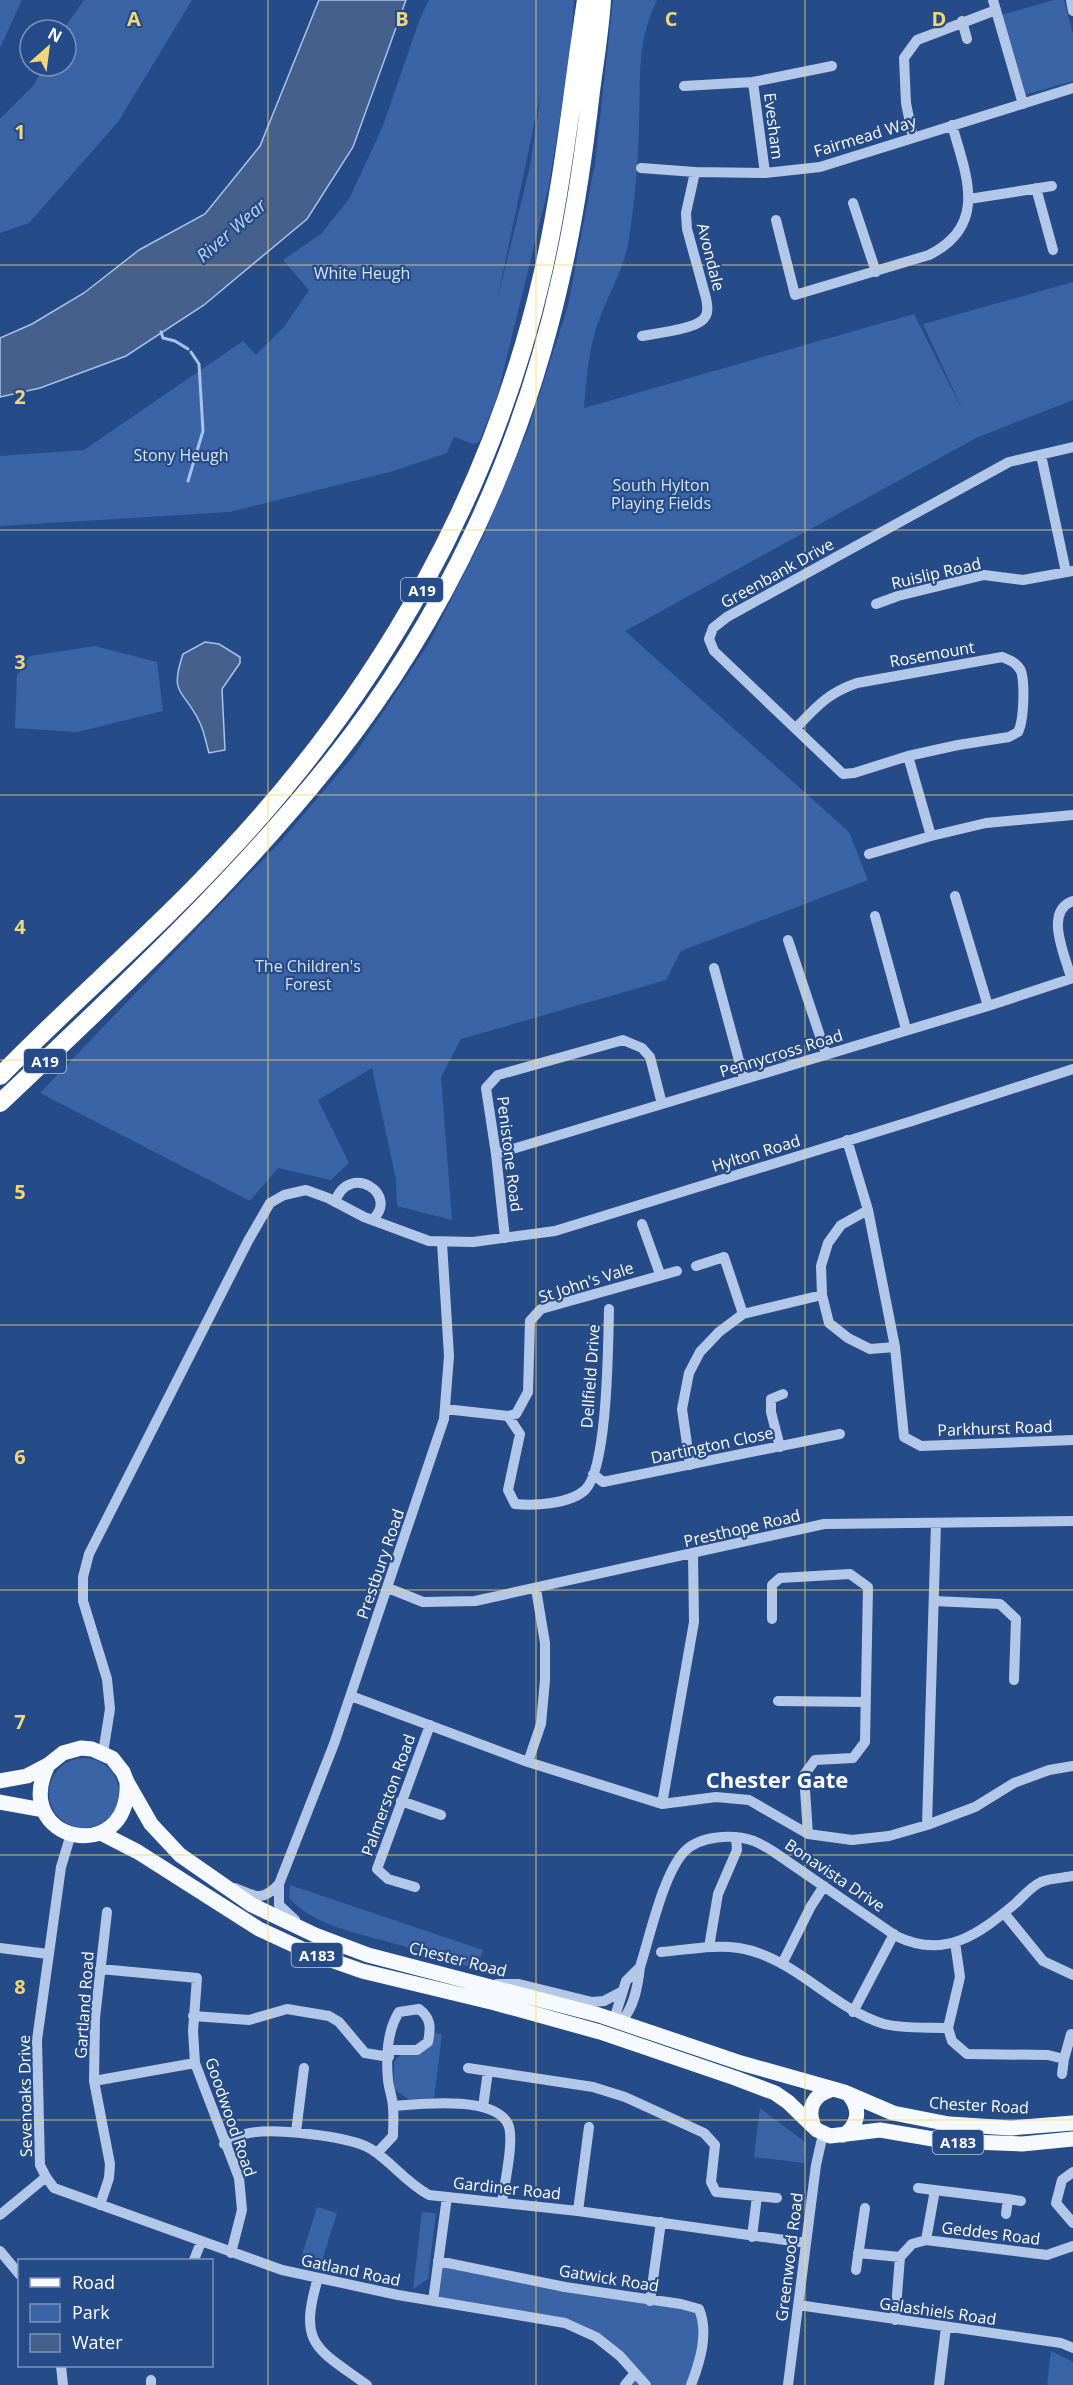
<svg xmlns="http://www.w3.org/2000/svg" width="1073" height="2385" font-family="'Open Sans',sans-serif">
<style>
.green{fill:#3b64a6;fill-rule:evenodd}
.water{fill:#46608d;stroke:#a8c2ea;stroke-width:1.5}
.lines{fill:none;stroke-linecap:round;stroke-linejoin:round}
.stream{stroke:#a8c2ea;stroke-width:3}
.minor{stroke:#b3c8e9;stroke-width:10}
.major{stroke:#f6f9fe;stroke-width:15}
.highway{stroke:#fff;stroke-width:18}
.grid{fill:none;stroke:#f2d778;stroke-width:1.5;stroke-opacity:0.55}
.labels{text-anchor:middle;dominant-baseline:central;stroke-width:4.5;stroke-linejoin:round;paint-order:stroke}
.shield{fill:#264b89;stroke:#bec9dc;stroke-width:1.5}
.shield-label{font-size:15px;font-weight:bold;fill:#fff}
.street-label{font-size:16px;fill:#fff;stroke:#264b89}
.park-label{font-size:16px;fill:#d7e4f7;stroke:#264b89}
.water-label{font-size:18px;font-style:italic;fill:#bfd3f1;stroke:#264b89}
.district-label{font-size:22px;font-weight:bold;fill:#fff;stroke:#264b89}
.grid-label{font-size:20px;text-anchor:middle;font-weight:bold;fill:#f2d778;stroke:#264b89;stroke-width:4.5;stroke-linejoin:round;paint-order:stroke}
</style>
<rect width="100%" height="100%" fill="#264b89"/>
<path class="green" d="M 0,0 L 22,0 L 0,48 Z
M 84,0 L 192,0 L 118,122 L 29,223 L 0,233 L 0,119 L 34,85 L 44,66 L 66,66 L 66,30 L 63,30 Z
M 429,0 L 574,0 L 570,54 L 549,185 L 497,397 L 479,442 L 473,444 L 454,437 L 447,453 L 390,472 L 230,512 L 0,526 L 0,456 L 84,450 L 243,341 L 256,355 L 284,327 L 309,290 L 283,260 L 321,234 L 349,199 L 383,126 L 419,21 ZM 542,87 L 530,166 L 498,297 L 498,296 Z
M 613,0 L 657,0 C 636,42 641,79 639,125 C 638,162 635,201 629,238 C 624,273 604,300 595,332 C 588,356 586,383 584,408 L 914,314 L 963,411 L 923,324 L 1073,282 L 1073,400 L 976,438 L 625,631 L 849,832 L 868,880 L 681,951 L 666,980 L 461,1039 L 441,1077 L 452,1220 L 397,1206 L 396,1179 L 372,1068 L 318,1100 L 349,1163 L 331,1180 L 278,1168 L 250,1201 L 40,1093 L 282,840 L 355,754 L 429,643 L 483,537 L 529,427 L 568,306 L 595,163 Z
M 1054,0 L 1064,0 L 1073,33 L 1073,81 L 1024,95 L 1001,15 Z
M 95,646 L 157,662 L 163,711 L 77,732 L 15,728 L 17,675 L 30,656 Z
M49 1793a35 35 0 1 1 70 0a35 35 0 1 1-70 0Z
M 290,1885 L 483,1950 L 476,1969 C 449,1961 423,1952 396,1944 C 362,1934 313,1926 289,1898 Z
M 434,2033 L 442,2034 L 434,2098 L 408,2099 L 394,2089 L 394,2062 L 401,2054 Z
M 760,2108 L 806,2143 L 804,2163 L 754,2157 Z
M 317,2207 L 337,2213 L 321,2264 L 301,2258 Z
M 422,2212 L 436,2213 L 428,2279 L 413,2289 Z
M 438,2261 L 699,2309 L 704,2321 L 691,2385 L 625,2385 L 635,2373 L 620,2356 L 565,2323 L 433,2301 Z
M 1051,2351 L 1073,2362 L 1073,2385 L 1047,2385 Z"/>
<path class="water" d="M 319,0 L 406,0 L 353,147 L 307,219 L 204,305 L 126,356 L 40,388 L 0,397 L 0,338 L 32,324 L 84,293 L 139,250 L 205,214 L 260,146 Z
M 205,642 L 219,644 L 240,657 L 240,663 L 222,689 L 225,750 L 209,753 C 206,743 204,730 199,721 C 183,688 169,696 183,654 Z"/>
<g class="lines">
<path class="stream" d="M 161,332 L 163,338 L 175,341 L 188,349
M 188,481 L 203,431 L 199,364 L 191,352"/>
<path class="minor" d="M 993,0 L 1023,104
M 1071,0 L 1073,11
M 962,21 L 967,39
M 753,82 L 765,173
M 684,86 L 753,82 L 832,66
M 913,138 L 906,103 L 904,58 L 917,40 L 996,10
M 641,168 L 695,172 L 765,173 L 820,167 L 1073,88
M 1036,188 L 1053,250
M 969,199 L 1052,186
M 853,203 L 876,272
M 776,220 L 795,295 L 929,255 C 989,225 966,175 952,125
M 642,336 C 656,333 699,329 705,317 C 709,312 707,304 706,298 L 687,229 L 686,213 L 695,172
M 1041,455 L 1066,572
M 876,604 L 898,596 L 984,575 L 1023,580 L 1073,571
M 796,728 C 817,706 828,693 857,683 L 1002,657 C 1010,660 1017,663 1021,671 C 1025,683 1024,721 1018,732 L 1009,737 L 958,745 L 908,756 L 854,773 L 843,774 L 714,651 L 709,639 L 713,628 L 727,617 L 1009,462 L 1073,447
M 908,756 L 931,836
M 869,854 L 931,836 L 986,823 L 1073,815
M 955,896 L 988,1006
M 875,916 L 906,1029
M 788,940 L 826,1054
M 714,968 L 744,1079
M 1071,978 C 1066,957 1043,911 1073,901
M 847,1140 L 868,1210
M 496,1154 L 988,1006 L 1073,978
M 335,1202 C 349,1161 401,1195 372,1220
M 642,1224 L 660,1274
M 505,1238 L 496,1154 L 486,1088 L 498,1075 L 623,1040 L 642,1048 L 650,1057 L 662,1104
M 696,1266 L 724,1257 L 743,1314
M 895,1347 L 870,1349 L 848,1338 L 829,1323 L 822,1295 L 821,1266 L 828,1243 L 841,1225 L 868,1210 L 895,1347 L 904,1437 L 921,1446 L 1073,1440
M 445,1409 L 508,1416 L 516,1414 L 528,1392 L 530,1321 L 541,1309 L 677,1271
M 508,1416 L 520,1434 L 508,1490 L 515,1504 C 534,1506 570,1504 585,1490 C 608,1468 608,1344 609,1309
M 780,1447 L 771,1412 L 771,1399 L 783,1394
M 690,1465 L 682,1409 L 689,1373 L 700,1352 L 719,1332 L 743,1314 L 822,1295
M 593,1474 L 603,1482 L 840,1434
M 388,1588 L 423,1602 L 475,1601 L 824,1524 L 1073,1521
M 934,1601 L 1000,1604 L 1016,1619 L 1014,1680
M 772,1619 L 772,1585 L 780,1578 L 850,1574 L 868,1587 L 865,1742 L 853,1758 L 815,1760 L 804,1775 L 808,1834
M 351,1696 L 528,1762 L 662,1804 L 716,1797 L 749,1800 L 808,1834 L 852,1840 L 889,1836 L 927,1825 L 975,1807 L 1014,1783 L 1049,1770 L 1073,1766
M 778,1701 L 865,1702
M 103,1753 L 110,1709 L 107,1679 L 83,1601 L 83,1577 L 89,1554 L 248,1241 L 270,1203 L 284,1195 L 306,1190 L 328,1198 L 364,1217 L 429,1241 L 473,1242 L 555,1231 L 912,1121 L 1073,1069
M 528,1762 L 541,1724 L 545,1680 L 545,1643 L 536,1589
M 401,1801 L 441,1815
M 662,1804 L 694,1622 L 693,1555
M 927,1825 L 936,1523
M 71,1834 L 61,1867 L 37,2040 L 40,2165 L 46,2177 L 54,2188 L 282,2270 L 398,2295 L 565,2323 L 596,2337 L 620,2356 L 646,2385
M 415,1887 L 388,1879 L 377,1869 L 430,1725
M 235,1888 C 256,1897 262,1902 279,1884
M 1004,1913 L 1043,1961 L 1073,1975
M 295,1920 L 279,1905 L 279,1884 L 334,1744 L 444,1419 L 449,1356 L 442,1243
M 955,1942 L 960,1977 L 948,2028 L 952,2041 L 967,2054 L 1048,2055 L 1064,2059 L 1062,2074
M 709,1947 L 718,1894 L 737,1850 L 736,1837
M 0,1948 L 48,1954
M 661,1952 C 687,1950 713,1944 739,1948 C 795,1957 831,2008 884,2024 C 903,2029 928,2027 948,2028
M 782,1964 L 811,1906 L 824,1886
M 640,1967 L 626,1981 L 616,2013 L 620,2022 C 634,2010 638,1985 640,1967 C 650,1936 663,1875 684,1852 C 700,1835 733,1834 754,1841 C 761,1844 768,1848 774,1852 L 896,1936 C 945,1960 979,1934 1016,1903 C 1023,1896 1032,1886 1041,1882 C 1051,1878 1063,1878 1073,1876
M 100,1969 L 197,1978 L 193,2031 L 195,2063 L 239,2178 L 242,2210 L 231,2253
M 497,1984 L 519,1984 L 592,2002 L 604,2001 L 623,1991
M 853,2012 L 894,1934
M 193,2016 L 249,2020 L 287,2009 L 329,2016 L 339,2022 L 365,2053 L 389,2057
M 1064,2059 L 1071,2034
M 468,2068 L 593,2087 L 625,2097 L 704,2133 L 715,2145 L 711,2182 L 716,2192 L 777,2198
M 94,2081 L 195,2063
M 393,2106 C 419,2104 494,2095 508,2124 C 515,2139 504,2185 502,2203
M 483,2107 L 488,2071
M 296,2132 L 304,2068
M 224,2144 C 231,2141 238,2137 245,2134 C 269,2127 350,2136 371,2149 C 393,2163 404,2181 429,2195 L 578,2211 L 806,2243
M 377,2153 L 393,2136 C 393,2127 394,2117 393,2108 C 393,2099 389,2090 388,2080 C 386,2058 387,2031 399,2012 L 419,2009 C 431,2018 431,2027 428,2042 L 417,2050 L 389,2050
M 1073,2172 L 1062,2180 L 1056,2203 L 1073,2223
M 918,2188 L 1008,2199
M 100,2205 L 109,2178 L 110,2164 L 94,2081 L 95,2018 L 107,1912
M 578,2211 L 589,2127
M 1006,2214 L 1008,2199 L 1021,2201
M 0,2215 L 46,2177
M 752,2237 L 757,2196
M 926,2240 L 935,2190
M 0,2251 L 20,2275
M 858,2253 L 900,2257
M 194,2260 L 201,2242
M 438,2261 L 565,2287 L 681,2304 L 699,2309 C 709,2333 700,2362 691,2385
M 856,2270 L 865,2208
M 318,2278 C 298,2345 316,2348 367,2385
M 433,2301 L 447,2197
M 650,2301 L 661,2222
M 798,2305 L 1061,2343 L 1073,2348
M 895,2320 L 900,2257 L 912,2244 L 926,2240 L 1047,2255 L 1073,2246
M 61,2366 L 63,2385
M 151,2385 L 151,2380
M 625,2385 L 635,2373
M 788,2385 L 816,2165 L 823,2134
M 939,2385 L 946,2327"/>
<path class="major" d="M 48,1765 C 9,1842 131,1868 127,1782
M 0,1781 L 27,1776 L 48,1765 L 63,1753 L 81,1748 L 92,1749 L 112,1758 L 123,1772 L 127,1782 L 151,1824 L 180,1855 L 252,1905 L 315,1935 L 368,1955 L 599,2015 L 741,2063 L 844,2092 L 893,2113 L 949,2124 L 1011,2128 L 1073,2123
M 0,1802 L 43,1810
M 101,1833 L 138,1852 L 259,1929 L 311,1953 L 362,1971 L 495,2003 L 600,2032 L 735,2078 L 775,2093 L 788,2102 L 817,2130 L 830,2136 L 880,2130 L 945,2141 L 1022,2144 L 1073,2139
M 813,2124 C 807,2108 814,2095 830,2090
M 844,2135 C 858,2125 861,2110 850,2096"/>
<path class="highway" d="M 0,1076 C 76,998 158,929 231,849 C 382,687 492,492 542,276 C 563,185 572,92 586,0
M 0,1103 C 115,994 232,886 331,762 C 443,622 522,453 561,277 C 575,216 584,153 591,91 C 595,61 600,30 602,0"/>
</g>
<path class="grid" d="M 268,0 L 268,2385M 536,0 L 536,2385M 805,0 L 805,2385M 0,265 L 1073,265M 0,530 L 1073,530M 0,795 L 1073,795M 0,1060 L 1073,1060M 0,1325 L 1073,1325M 0,1590 L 1073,1590M 0,1855 L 1073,1855M 0,2120 L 1073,2120"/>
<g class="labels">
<g class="shield">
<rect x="401" y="578" width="42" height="24" rx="4.5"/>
<rect x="24" y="1049" width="42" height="24" rx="4.5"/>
<rect x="291.5" y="1943" width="51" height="24" rx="4.5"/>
<rect x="932.5" y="2130" width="51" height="24" rx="4.5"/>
</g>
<g class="shield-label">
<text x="422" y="590">A19</text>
<text x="45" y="1061">A19</text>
<text x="317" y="1955">A183</text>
<text x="958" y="2142">A183</text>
</g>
<g class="street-label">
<text transform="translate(774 126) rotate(83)">Evesham</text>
<text transform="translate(865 136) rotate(-17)">Fairmead Way</text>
<text transform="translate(711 257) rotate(76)">Avondale</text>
<text transform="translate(777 573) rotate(-29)">Greenbank Drive</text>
<text transform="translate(936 573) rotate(-13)">Ruislip Road</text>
<text transform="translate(932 654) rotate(-10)">Rosemount</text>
<text transform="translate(781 1053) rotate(-17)">Pennycross Road</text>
<text transform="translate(756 1153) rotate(-17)">Hylton Road</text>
<text transform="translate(510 1154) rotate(83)">Penistone Road</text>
<text transform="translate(586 1282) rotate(-18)">St John's Vale</text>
<text transform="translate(590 1376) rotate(-86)">Dellfield Drive</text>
<text transform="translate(995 1428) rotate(-2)">Parkhurst Road</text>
<text transform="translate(712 1445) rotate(-12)">Dartington Close</text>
<text transform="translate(742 1528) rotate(-13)">Presthope Road</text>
<text transform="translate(380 1564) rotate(-71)">Prestbury Road</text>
<text transform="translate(388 1795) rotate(-70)">Palmerston Road</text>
<text transform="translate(835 1875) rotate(34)">Bonavista Drive</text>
<text transform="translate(458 1959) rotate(14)">Chester Road</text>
<text transform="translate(84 2005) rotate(-86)">Gartland Road</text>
<text transform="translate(25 2096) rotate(-91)">Sevenoaks Drive</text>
<text transform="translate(979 2105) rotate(3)">Chester Road</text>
<text transform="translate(231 2117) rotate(71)">Goodwood Road</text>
<text transform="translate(507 2188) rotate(6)">Gardiner Road</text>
<text transform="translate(991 2233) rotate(7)">Geddes Road</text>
<text transform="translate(789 2257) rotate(-83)">Greenwood Road</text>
<text transform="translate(351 2270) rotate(12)">Gatland Road</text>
<text transform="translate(609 2278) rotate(9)">Gatwick Road</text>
<text transform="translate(938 2311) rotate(8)">Galashiels Road</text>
</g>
<g class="park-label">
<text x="362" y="273">White Heugh</text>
<text x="181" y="455">Stony Heugh</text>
<text x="661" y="485">South Hylton<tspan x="661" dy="18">Playing Fields</tspan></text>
<text x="308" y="966">The Children's<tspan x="308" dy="18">Forest</tspan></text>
</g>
<g class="water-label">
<text transform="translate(231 230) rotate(-41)">River Wear</text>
</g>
<g class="district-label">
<text x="777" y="1779">Chester Gate</text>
</g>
</g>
<g class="grid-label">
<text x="134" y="26">A</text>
<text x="402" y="26">B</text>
<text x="671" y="26">C</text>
<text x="939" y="26">D</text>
<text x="20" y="139">1</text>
<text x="20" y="404">2</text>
<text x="20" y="669">3</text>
<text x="20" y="934">4</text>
<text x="20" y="1199">5</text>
<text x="20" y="1464">6</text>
<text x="20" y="1729">7</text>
<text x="20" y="1994">8</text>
</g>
<rect x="18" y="2259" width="195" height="108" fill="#264b89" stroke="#7d93b8" stroke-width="1.5"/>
<rect x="30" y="2278" width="30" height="9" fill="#f6f9fe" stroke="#7d93b8" stroke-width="1.5"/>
<text x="72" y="2289" font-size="18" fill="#ffffff">Road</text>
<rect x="30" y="2304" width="30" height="18" fill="#3b64a6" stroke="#7d93b8" stroke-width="1.5"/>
<text x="72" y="2319" font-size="18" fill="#ffffff">Park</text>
<rect x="30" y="2334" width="30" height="18" fill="#46608d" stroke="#7d93b8" stroke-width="1.5"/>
<text x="72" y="2349" font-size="18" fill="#ffffff">Water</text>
<g transform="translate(48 48) rotate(28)"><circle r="28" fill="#264b89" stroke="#7d93b8" stroke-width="1.5"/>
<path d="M0-4.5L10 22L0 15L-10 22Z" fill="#f2d778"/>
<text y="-9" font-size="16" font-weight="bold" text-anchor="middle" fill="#ffffff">N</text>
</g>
</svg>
